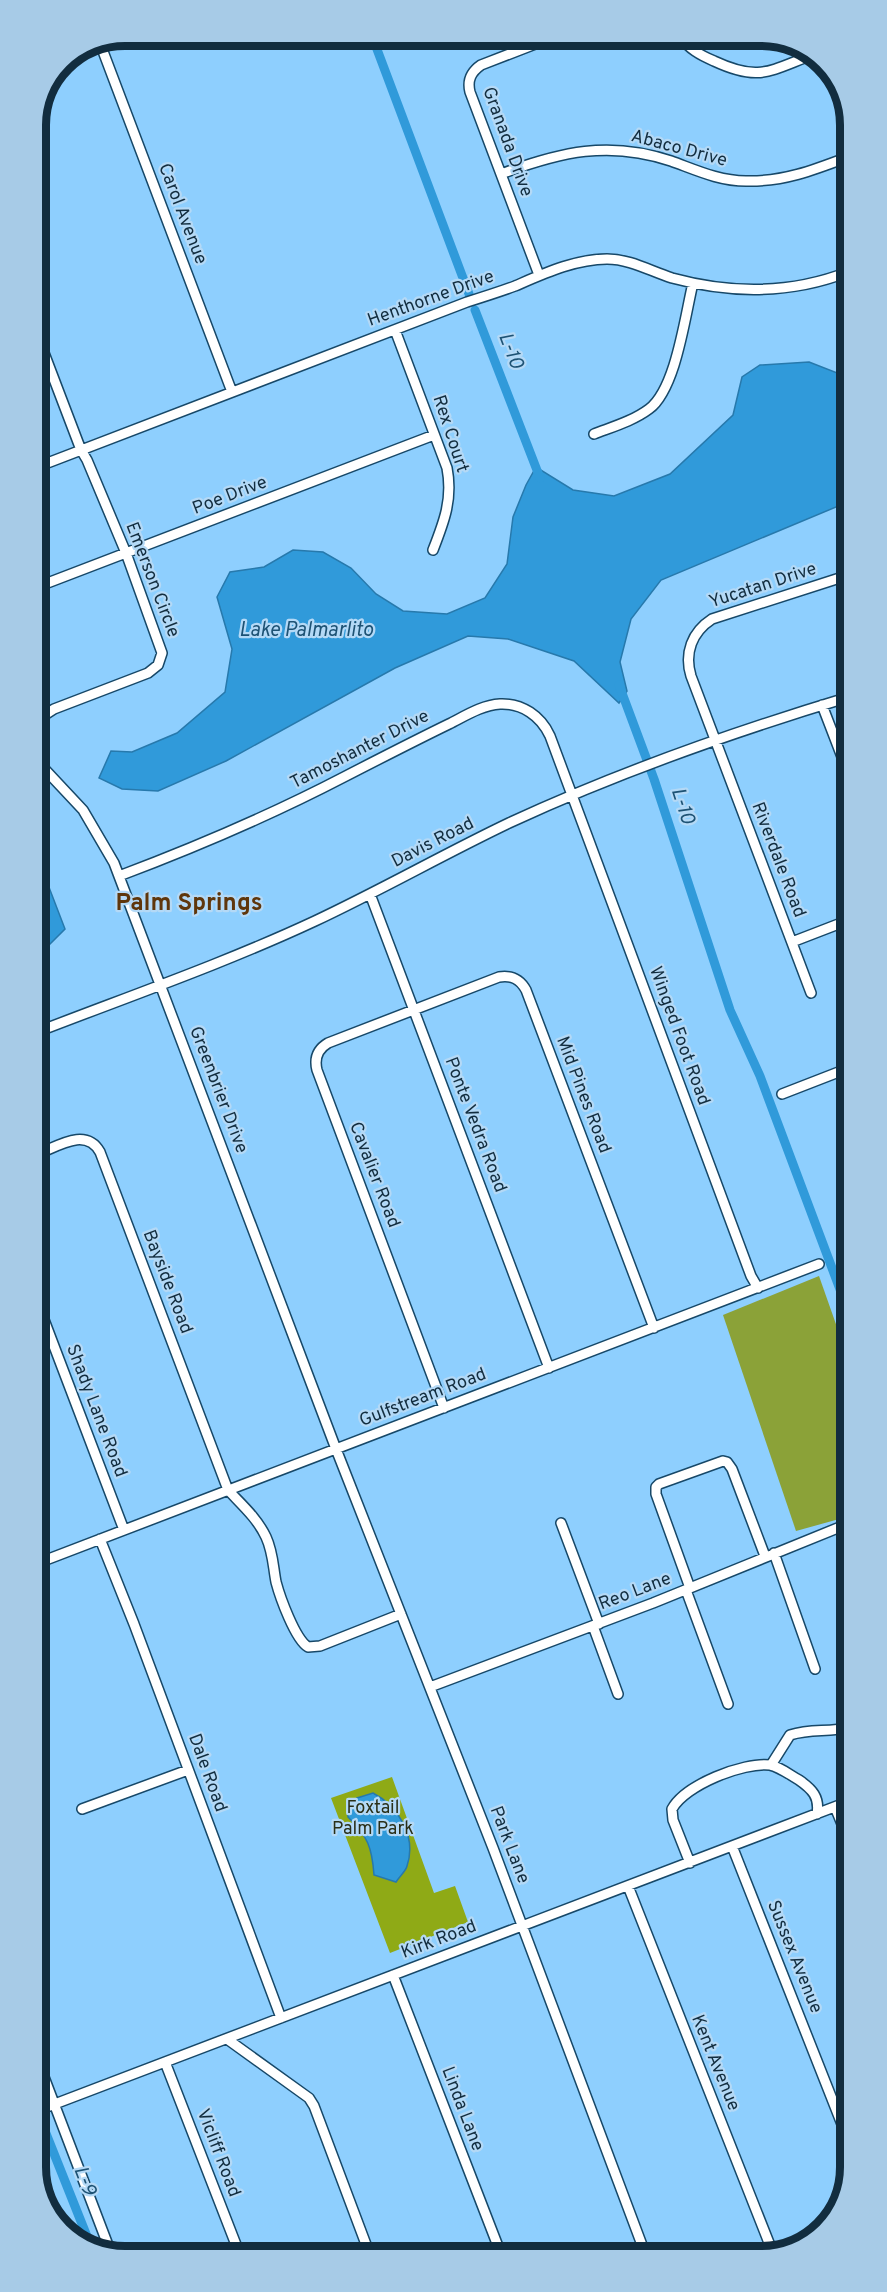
<svg xmlns="http://www.w3.org/2000/svg" width="887" height="2292" font-family="Overpass,sans-serif">
<style>
.green{fill:#8faa16}
.forest{fill:#8ba238}
.water{fill:#309ada;stroke:#2779ac;stroke-width:1.5}
.lines{fill:none;stroke-linecap:round;stroke-linejoin:round}
.canal{stroke:#309ada;stroke-width:9}
.minor-casing{stroke:#174868;stroke-width:12}
.minor{stroke:#fff;stroke-width:9}
.labels{text-anchor:middle;dominant-baseline:central;stroke-width:4.5;stroke-linejoin:round;paint-order:stroke}
.street-label{font-size:18px;fill:#122d3f;stroke:#b4d9f6}
.park-label{font-size:18px;fill:#292f18;stroke:#b4d9f6}
.water-label{font-size:20px;font-style:italic;fill:#1d5274;stroke:#b4d9f6}
.district-label{font-size:24px;font-weight:bold;fill:#5f360b;stroke:#b4d9f6}
.rim{fill:none;stroke:#122d3f;stroke-width:8}
</style>
<rect width="100%" height="100%" fill="#8ecffe"/>
<path class="green" d="M 392,1777 L 434,1893 L 455,1886 L 468,1922 L 390,1953 L 331,1798 Z"/>
<path class="forest" d="M 819,1276 L 850,1364 L 850,1516 L 796,1531 L 723,1315 Z"/>
<path class="water" d="M 809,362 L 840,374 L 848,388 L 848,502 L 661,580 L 631,619 L 620,662 L 627,691 L 619,703 L 574,661 L 508,639 L 468,636 L 395,668 L 226,761 L 158,791 L 122,789 L 99,778 L 111,751 L 132,752 L 177,733 L 225,692 L 232,649 L 217,597 L 230,572 L 264,567 L 293,550 L 323,552 L 351,568 L 376,594 L 403,611 L 447,614 L 485,598 L 507,564 L 513,517 L 526,485 L 536,467 L 573,490 L 614,496 L 670,474 L 733,415 L 742,377 L 760,365 Z
M 37,856 L 65,929 L 37,957 Z
M 373,1793 C 398,1806 417,1836 407,1866 C 406,1871 399,1877 396,1882 L 374,1875 C 372,1847 368,1837 348,1817 L 348,1806 L 357,1798 Z"/>
<g class="lines">
<path class="canal" d="M 372,36 L 469,294
M 475,310 L 540,478
M 619,685 L 654,779 L 730,1010 L 760,1076 L 850,1316
M 45,2131 L 90,2244"/>
<defs>
<path id="minor" d="M 265,36 L 266,38
M 680,36 C 689,49 700,55 714,61 C 759,82 769,71 812,55
M 101,46 L 232,392
M 501,174 C 560,152 609,140 671,161 C 696,170 719,181 746,181 C 783,182 814,170 848,157
M 539,275 L 470,92 C 467,80 471,72 481,65 L 556,36
M 395,330 L 447,468 C 453,499 444,522 433,550
M 36,332 L 81,450 L 87,460 L 126,553 L 162,653 L 158,665 L 148,673 L 54,709 L 37,720
M 594,434 C 612,427 633,421 649,409 C 676,389 685,316 693,283
M 37,467 L 467,302 C 483,297 499,292 515,286 C 543,274 575,259 607,259 C 630,259 650,271 672,278 C 731,294 791,294 848,272
M 37,587 L 434,435
M 822,705 L 849,775
M 37,761 L 83,810 L 114,863 L 336,1449 L 493,1848 L 645,2253
M 119,876 C 196,847 271,815 344,777 C 379,759 414,741 449,724 C 465,716 482,705 500,704 C 522,703 541,716 550,736 L 751,1276 L 758,1288
M 370,894 L 549,1368
M 792,942 L 849,920
M 811,993 L 691,676 C 684,653 692,632 712,619 L 849,575
M 37,1032 C 130,996 225,963 315,921 C 381,890 444,854 509,823 C 619,772 733,732 849,697
M 782,1094 L 849,1068
M 38,1154 C 58,1146 86,1127 100,1152 L 228,1490 C 242,1505 257,1518 266,1537 C 273,1552 273,1566 276,1582 C 280,1597 295,1639 308,1647 L 320,1646 L 401,1614
M 843,1255 L 850,1252
M 38,1304 L 124,1530
M 444,1408 L 317,1070 C 314,1058 318,1049 328,1043 L 499,977 C 512,975 520,979 526,990 L 654,1328
M 561,1523 L 599,1624
M 100,1539 L 134,1624 L 281,2018
M 774,1553 L 815,1669
M 38,1563 L 819,1264
M 690,1588 L 656,1494 L 656,1487 L 659,1484 L 723,1461 L 727,1462 L 732,1469 L 765,1556
M 686,1590 L 728,1704
M 593,1626 L 618,1694
M 430,1687 L 653,1603 L 850,1523
M 771,1765 L 790,1735 C 813,1728 828,1733 850,1727
M 835,1807 L 851,1846
M 82,1809 L 188,1770
M 732,1846 L 851,2147
M 690,1863 L 673,1820 L 672,1809 C 685,1785 743,1762 770,1765 C 780,1767 790,1775 799,1780 C 812,1789 820,1797 817,1814
M 628,1886 L 773,2253
M 393,1975 L 501,2254
M 227,2039 L 309,2098 L 314,2106 L 370,2255
M 165,2062 L 240,2255
M 39,2064 L 111,2253
M 39,2110 L 850,1801"/>
</defs>
<use href="#minor" class="minor-casing"/>
<use href="#minor" class="minor"/>
</g>
<g class="labels">
<g class="street-label">
<text transform="translate(507 142) rotate(70)">Granada Drive</text>
<text transform="translate(679 149) rotate(15)">Abaco Drive</text>
<text transform="translate(182 214) rotate(69)">Carol Avenue</text>
<text transform="translate(431 299) rotate(-20)">Henthorne Drive</text>
<text transform="translate(450 434) rotate(72)">Rex Court</text>
<text transform="translate(230 496) rotate(-21)">Poe Drive</text>
<text transform="translate(152 580) rotate(69)">Emerson Circle</text>
<text transform="translate(763 586) rotate(-18)">Yucatan Drive</text>
<text transform="translate(360 750) rotate(-27)">Tamoshanter Drive</text>
<text transform="translate(433 843) rotate(-27)">Davis Road</text>
<text transform="translate(778 860) rotate(69)">Riverdale Road</text>
<text transform="translate(679 1036) rotate(70)">Winged Foot Road</text>
<text transform="translate(218 1090) rotate(69)">Greenbrier Drive</text>
<text transform="translate(583 1095) rotate(69)">Mid Pines Road</text>
<text transform="translate(475 1125) rotate(69)">Ponte Vedra Road</text>
<text transform="translate(374 1175) rotate(69)">Cavalier Road</text>
<text transform="translate(167 1282) rotate(69)">Bayside Road</text>
<text transform="translate(423 1398) rotate(-21)">Gulfstream Road</text>
<text transform="translate(96 1411) rotate(69)">Shady Lane Road</text>
<text transform="translate(635 1592) rotate(-21)">Reo Lane</text>
<text transform="translate(207 1773) rotate(70)">Dale Road</text>
<text transform="translate(509 1845) rotate(69)">Park Lane</text>
<text transform="translate(439 1940) rotate(-21)">Kirk Road</text>
<text transform="translate(794 1957) rotate(68)">Sussex Avenue</text>
<text transform="translate(715 2063) rotate(68)">Kent Avenue</text>
<text transform="translate(462 2109) rotate(69)">Linda Lane</text>
<text transform="translate(218 2153) rotate(69)">Vicliff Road</text>
</g>
<g class="park-label">
<text x="373" y="1808">Foxtail<tspan x="373" dy="21">Palm Park</tspan></text>
</g>
<g class="water-label">
<text transform="translate(510 351) rotate(69)">L-10</text>
<text x="306" y="631">Lake Palmarlito</text>
<text transform="translate(682 806) rotate(72)">L-10</text>
<text transform="translate(84 2181) rotate(69)">L-9</text>
</g>
<g class="district-label">
<text x="189" y="904">Palm Springs</text>
</g>
</g>
<path d="M0 0H887V2292H0ZM125 46H761A79 79 0 0 1 840 125V2167A79 79 0 0 1 761 2246H125A79 79 0 0 1 46 2167V125A79 79 0 0 1 125 46Z" fill="#a7cbe7" fill-rule="evenodd"/>
<path class="rim" d="M125 46H761A79 79 0 0 1 840 125V2167A79 79 0 0 1 761 2246H125A79 79 0 0 1 46 2167V125A79 79 0 0 1 125 46Z"/>
</svg>
